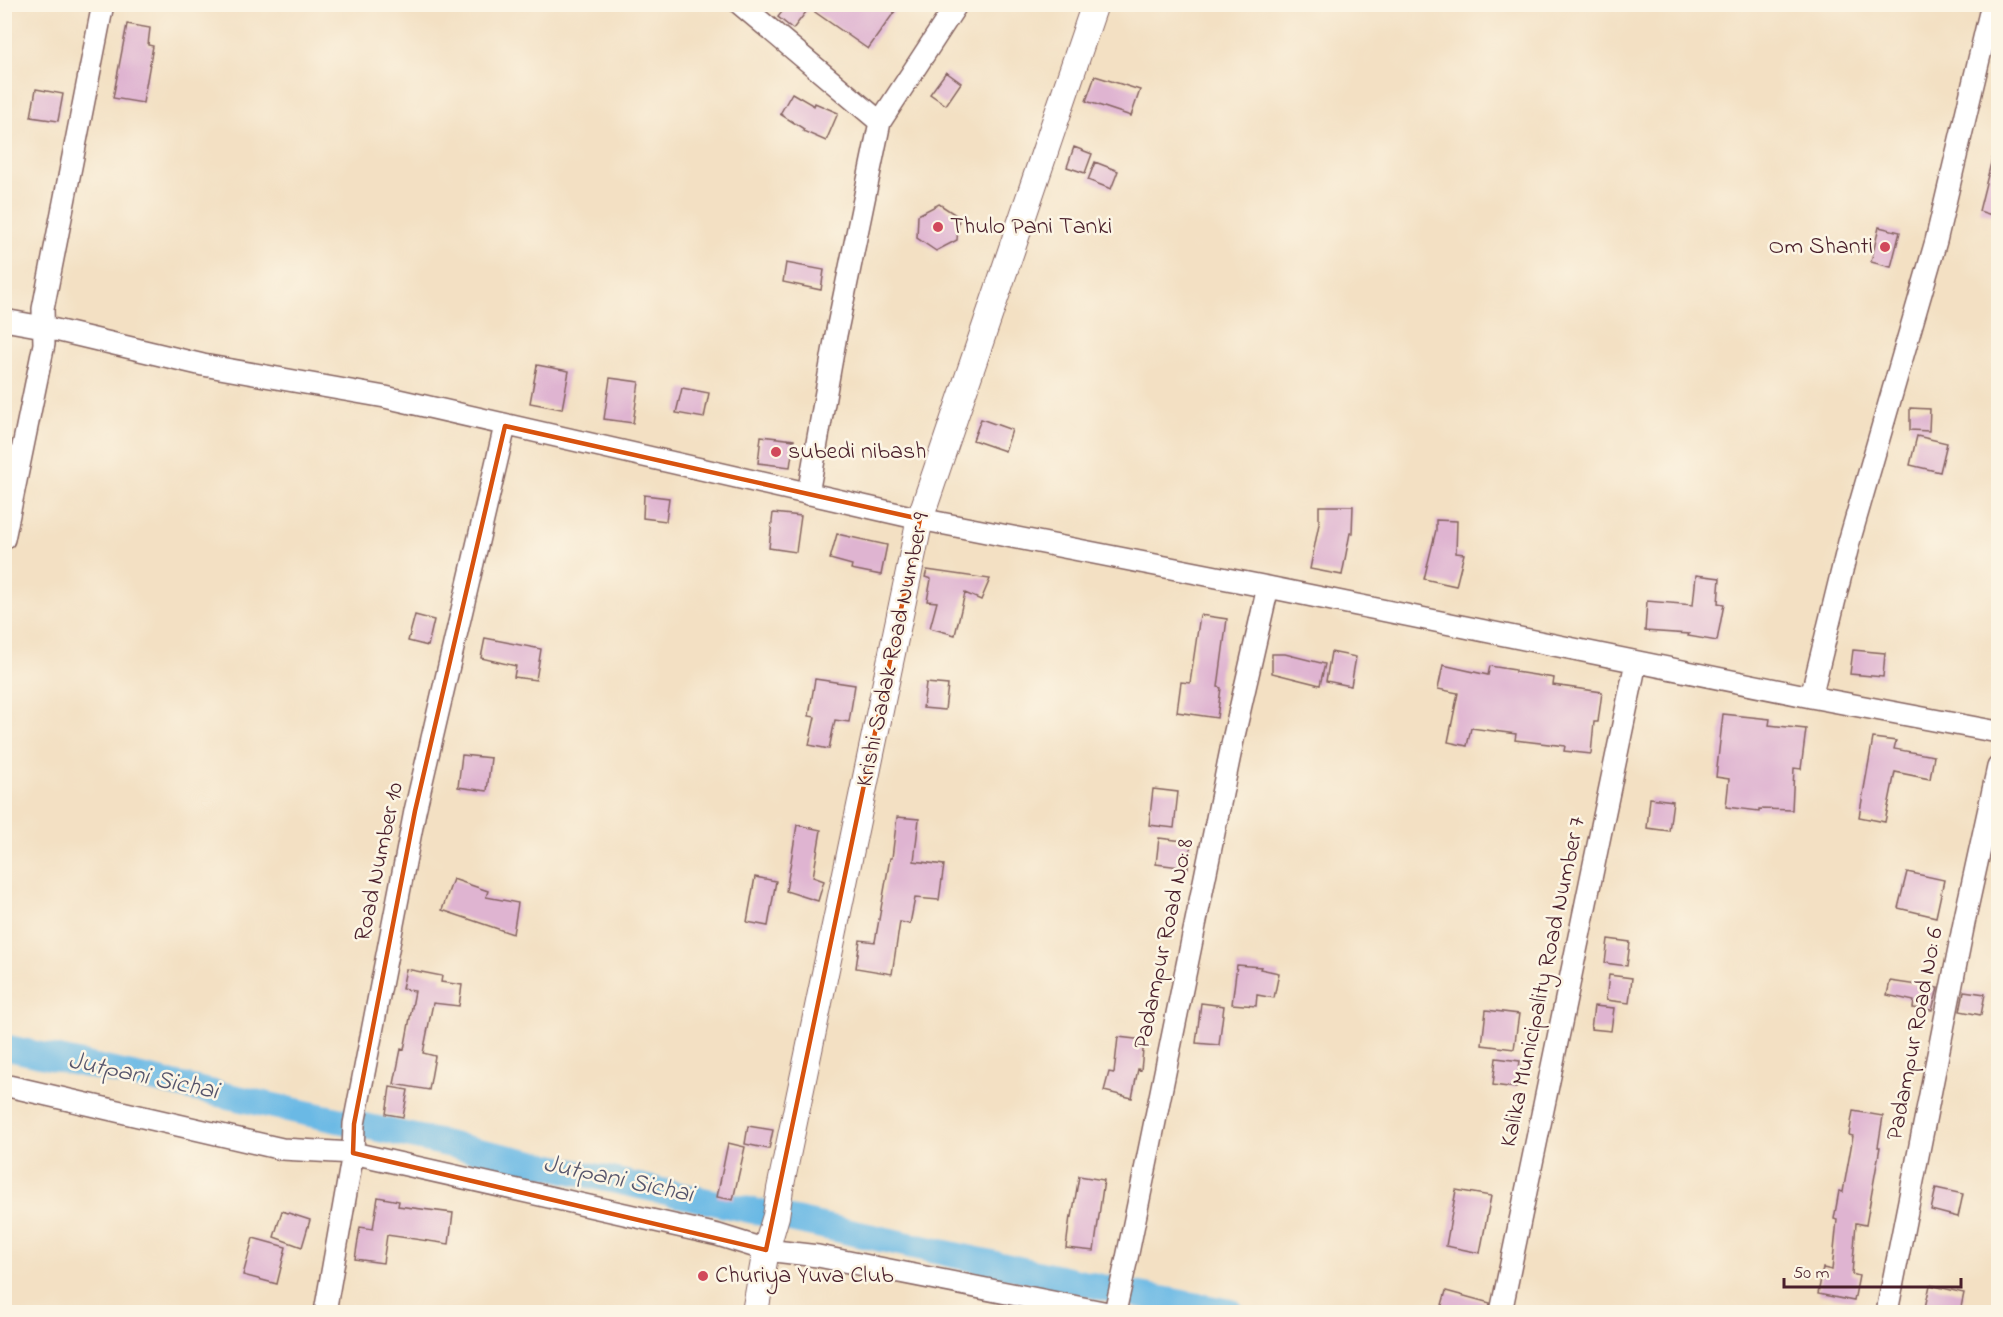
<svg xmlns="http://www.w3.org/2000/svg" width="2003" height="1317" font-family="'Indie Flower',sans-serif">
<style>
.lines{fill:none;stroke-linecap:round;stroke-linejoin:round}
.canal{stroke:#6bb9e5;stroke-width:26}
.building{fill:#dfb4d1}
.minor-casing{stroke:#856360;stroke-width:24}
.tertiary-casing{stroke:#856360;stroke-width:28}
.minor{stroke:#fff;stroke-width:21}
.tertiary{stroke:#fff;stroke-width:26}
.marked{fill:none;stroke:#d8530f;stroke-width:4.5;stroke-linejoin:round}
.poi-dot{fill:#d1495b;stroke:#fcf5e5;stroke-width:2}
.labels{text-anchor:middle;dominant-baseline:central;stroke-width:5;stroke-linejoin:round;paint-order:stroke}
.poi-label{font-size:24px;fill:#4a1f2b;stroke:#fcf5e5;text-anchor:start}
.street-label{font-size:24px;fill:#4a1f2b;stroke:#fcf5e5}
.water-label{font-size:26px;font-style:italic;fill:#56556c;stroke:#fcf5e5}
</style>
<rect width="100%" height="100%" fill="#fcf5e5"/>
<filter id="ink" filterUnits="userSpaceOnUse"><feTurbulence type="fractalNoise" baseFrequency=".0167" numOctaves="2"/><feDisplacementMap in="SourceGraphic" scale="12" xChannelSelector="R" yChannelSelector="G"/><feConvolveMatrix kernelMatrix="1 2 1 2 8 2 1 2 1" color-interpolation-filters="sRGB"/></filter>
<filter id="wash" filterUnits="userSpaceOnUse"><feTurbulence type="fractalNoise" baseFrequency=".008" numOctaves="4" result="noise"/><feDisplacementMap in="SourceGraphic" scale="24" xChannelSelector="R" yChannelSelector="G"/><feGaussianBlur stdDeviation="1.35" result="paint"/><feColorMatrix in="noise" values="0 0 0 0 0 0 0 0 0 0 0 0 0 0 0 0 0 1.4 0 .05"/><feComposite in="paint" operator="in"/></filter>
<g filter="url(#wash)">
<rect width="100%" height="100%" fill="#f3e0c3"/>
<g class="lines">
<path class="canal" d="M 4,1047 L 1119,1291 L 1231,1312"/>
</g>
<g id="blocks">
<path class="building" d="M 788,4 L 900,4 L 868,49 L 809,8 L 793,29 L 778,17 Z
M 127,24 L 150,28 L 148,45 L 153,46 L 143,103 L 113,98 Z
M 946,72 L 961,83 L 946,105 L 930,94 Z
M 1095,76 L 1140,90 L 1131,116 L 1086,101 Z
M 36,89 L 63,94 L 58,121 L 31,117 Z
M 792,93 L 814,106 L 815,103 L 838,113 L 826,141 L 803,131 L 804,129 L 780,114 Z
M 1074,147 L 1092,154 L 1085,173 L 1067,167 Z
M 1992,159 L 1998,160 L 1998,217 L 1979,211 Z
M 1095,162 L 1118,171 L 1111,189 L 1088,180 Z
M 939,204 L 959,217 L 957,240 L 936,251 L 917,238 L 918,215 Z
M 1879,227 L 1900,232 L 1891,267 L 1871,262 Z
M 786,263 L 824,270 L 821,290 L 783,282 Z
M 537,365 L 569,371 L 562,409 L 530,403 Z
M 610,378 L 639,382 L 633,423 L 604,419 Z
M 682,388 L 709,393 L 704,418 L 676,413 Z
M 1910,408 L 1930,409 L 1929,431 L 1910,430 Z
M 981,419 L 1012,430 L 1005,451 L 973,440 Z
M 761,436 L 794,440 L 790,467 L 758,463 Z
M 1917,436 L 1947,443 L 1940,472 L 1910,465 Z
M 644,495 L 669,498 L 666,521 L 643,518 Z
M 1319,506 L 1353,506 L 1352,533 L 1350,533 L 1342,575 L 1310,569 L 1319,524 Z
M 773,513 L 801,516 L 796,552 L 769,548 Z
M 1436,520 L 1457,521 L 1456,553 L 1464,554 L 1456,586 L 1424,579 L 1436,530 Z
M 837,534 L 887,545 L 881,575 L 851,569 L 852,565 L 830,559 Z
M 927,570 L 990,579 L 981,600 L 965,593 L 955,635 L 930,628 L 937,602 L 927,601 L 931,579 L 925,577 Z
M 1696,575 L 1720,578 L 1718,603 L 1724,604 L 1717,641 L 1688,636 L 1689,634 L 1645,631 L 1647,601 L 1693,605 Z
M 415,615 L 434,620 L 428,646 L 408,641 Z
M 1200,615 L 1227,619 L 1218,687 L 1221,688 L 1217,718 L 1177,712 L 1181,682 L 1190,683 Z
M 485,638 L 541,649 L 536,680 L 514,677 L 516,666 L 481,658 Z
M 1853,650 L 1885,653 L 1883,677 L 1850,674 Z
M 1331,652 L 1356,657 L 1351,686 L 1326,681 Z
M 1272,654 L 1285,654 L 1325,664 L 1320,685 L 1272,673 Z
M 1443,665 L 1488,675 L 1490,666 L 1515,670 L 1515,672 L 1554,678 L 1553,685 L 1602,692 L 1598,722 L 1594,722 L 1591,754 L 1564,751 L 1565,746 L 1515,740 L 1516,734 L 1471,728 L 1467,746 L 1448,742 L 1458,693 L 1438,689 Z
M 815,679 L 855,685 L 849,722 L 835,720 L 829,749 L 809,745 L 815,717 L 809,716 Z
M 926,683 L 948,685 L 945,710 L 923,708 Z
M 1723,714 L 1770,719 L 1769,725 L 1806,729 L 1801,769 L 1794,768 L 1792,810 L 1759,809 L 1759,811 L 1726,807 L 1729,779 L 1716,777 Z
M 1873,738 L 1896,741 L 1894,749 L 1934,756 L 1930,779 L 1895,772 L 1885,822 L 1859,817 Z
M 462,755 L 491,758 L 487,791 L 458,787 Z
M 1153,789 L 1178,792 L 1174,828 L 1149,825 Z
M 1650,798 L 1673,801 L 1669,831 L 1647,828 Z
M 897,817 L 919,819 L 914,861 L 944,865 L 939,900 L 915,898 L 910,924 L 900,922 L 892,974 L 856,968 L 860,940 L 875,942 L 890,858 L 892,858 Z
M 797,825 L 821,830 L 813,877 L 824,881 L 818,901 L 786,891 Z
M 1159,838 L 1191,842 L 1188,868 L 1156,864 Z
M 1907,872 L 1944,880 L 1936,917 L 1898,908 Z
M 755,877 L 776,881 L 768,926 L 747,922 Z
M 453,879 L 488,891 L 486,897 L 518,903 L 513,934 L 442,910 Z
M 1608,939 L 1630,942 L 1627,966 L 1605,963 Z
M 1237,965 L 1261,967 L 1260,969 L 1279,973 L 1274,998 L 1257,995 L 1256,1006 L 1232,1004 Z
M 406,969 L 442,976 L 441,982 L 462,985 L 459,1006 L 433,1003 L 423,1053 L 435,1056 L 429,1090 L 394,1084 L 401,1049 L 404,1050 L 415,991 L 402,989 Z
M 1609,975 L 1632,978 L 1629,1003 L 1606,1000 Z
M 1890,981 L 1938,988 L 1932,1010 L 1913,1008 L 1914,1001 L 1887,995 Z
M 1964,991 L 1985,994 L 1981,1015 L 1960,1011 Z
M 1201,1003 L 1224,1006 L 1219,1045 L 1196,1043 Z
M 1594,1006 L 1614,1008 L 1611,1031 L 1591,1029 Z
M 1486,1010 L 1519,1014 L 1514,1049 L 1482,1045 Z
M 1118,1037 L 1144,1040 L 1141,1070 L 1138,1069 L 1132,1098 L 1104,1091 L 1109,1072 L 1114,1073 Z
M 1496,1058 L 1520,1061 L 1516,1088 L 1493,1085 Z
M 390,1087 L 408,1090 L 403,1117 L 386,1114 Z
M 1853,1111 L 1883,1116 L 1878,1147 L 1880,1147 L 1866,1225 L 1856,1223 L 1852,1274 L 1859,1276 L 1854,1301 L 1818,1294 L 1823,1268 L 1832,1270 L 1837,1220 L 1834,1219 L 1839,1191 L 1843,1192 L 1853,1136 L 1849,1135 Z
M 748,1126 L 773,1130 L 769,1149 L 745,1144 Z
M 728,1143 L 745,1147 L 733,1200 L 717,1197 Z
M 1079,1176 L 1104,1180 L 1094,1251 L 1066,1248 L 1070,1216 L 1072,1217 Z
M 1936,1188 L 1963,1194 L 1958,1217 L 1931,1210 Z
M 1456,1190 L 1491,1196 L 1480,1253 L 1446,1246 Z
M 378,1197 L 399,1201 L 398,1206 L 453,1213 L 449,1244 L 387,1235 L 383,1263 L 355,1259 L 360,1227 L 373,1229 Z
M 282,1211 L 310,1220 L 302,1247 L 274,1237 Z
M 253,1238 L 286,1247 L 277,1284 L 243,1275 Z
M 1930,1285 L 1964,1293 L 1960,1312 L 1924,1312 Z
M 1446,1291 L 1490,1303 L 1489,1312 L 1440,1312 Z"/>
</g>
</g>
<g filter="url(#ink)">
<use href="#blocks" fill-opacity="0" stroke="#856360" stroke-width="1.5"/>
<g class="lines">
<defs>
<path id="minor" d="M 740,4 L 880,122
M 4,320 L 43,327 L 203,365 L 385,397 L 920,519 L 1268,587 L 1811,697 L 1998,732
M 808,494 L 836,335 L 880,122 L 957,4
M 4,539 L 44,344 L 43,309 L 103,4
M 1811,697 L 1849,542 L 1936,241 L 1992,4
M 4,1085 L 282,1149 L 353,1153 L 718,1235 L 766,1250 L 818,1256 L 1103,1312
M 325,1312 L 353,1153 L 354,1124 L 415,811 L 505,426
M 1115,1312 L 1127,1258 L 1233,740 L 1268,587
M 1501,1312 L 1636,662
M 1887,1312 L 1966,913 L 1998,767"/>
<path id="tertiary" d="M 755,1312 L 766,1250 L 776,1216 L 780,1189 L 920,519 L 1095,4"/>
</defs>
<use href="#minor" class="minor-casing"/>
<use href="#tertiary" class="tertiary-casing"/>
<use href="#minor" class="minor"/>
<use href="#tertiary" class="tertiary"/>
</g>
</g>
<path class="marked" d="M 505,426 L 920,519 L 766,1250 L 353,1153 L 354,1124 L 415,811 Z"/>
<g class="poi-dot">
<circle cx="938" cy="227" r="6"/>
<circle cx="1885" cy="247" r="6"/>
<circle cx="776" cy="452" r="6"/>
<circle cx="703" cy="1276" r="6"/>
</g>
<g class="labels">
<g class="poi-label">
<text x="950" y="227">Thulo Pani Tanki</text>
<text x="1873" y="247" text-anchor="end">Om Shanti</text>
<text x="788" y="452">subedi nibash</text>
<text x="715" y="1276">Churiya Yuva Club</text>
</g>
<g class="street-label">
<text transform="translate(894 650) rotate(-78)">Krishi Sadak Road Number 9</text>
<text transform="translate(380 862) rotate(-78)">Road Number 10</text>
<text transform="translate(1165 944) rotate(-78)">Padampur Road No: 8</text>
<text transform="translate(1544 982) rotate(-78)">Kalika Municipality Road Number 7</text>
<text transform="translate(1916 1034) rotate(-79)">Padampur Road No: 6</text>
</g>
<g class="water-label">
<text transform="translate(143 1077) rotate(12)">Jutpani Sichai</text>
<text transform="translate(618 1180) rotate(12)">Jutpani Sichai</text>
</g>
</g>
<rect width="2003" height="1317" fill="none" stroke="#fcf5e5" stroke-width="24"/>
<path d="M1784 1278v9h177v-9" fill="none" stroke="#4a1f2b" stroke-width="3"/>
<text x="1793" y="1278" font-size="18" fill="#4a1f2b" stroke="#fcf5e5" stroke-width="4.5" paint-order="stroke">50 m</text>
</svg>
